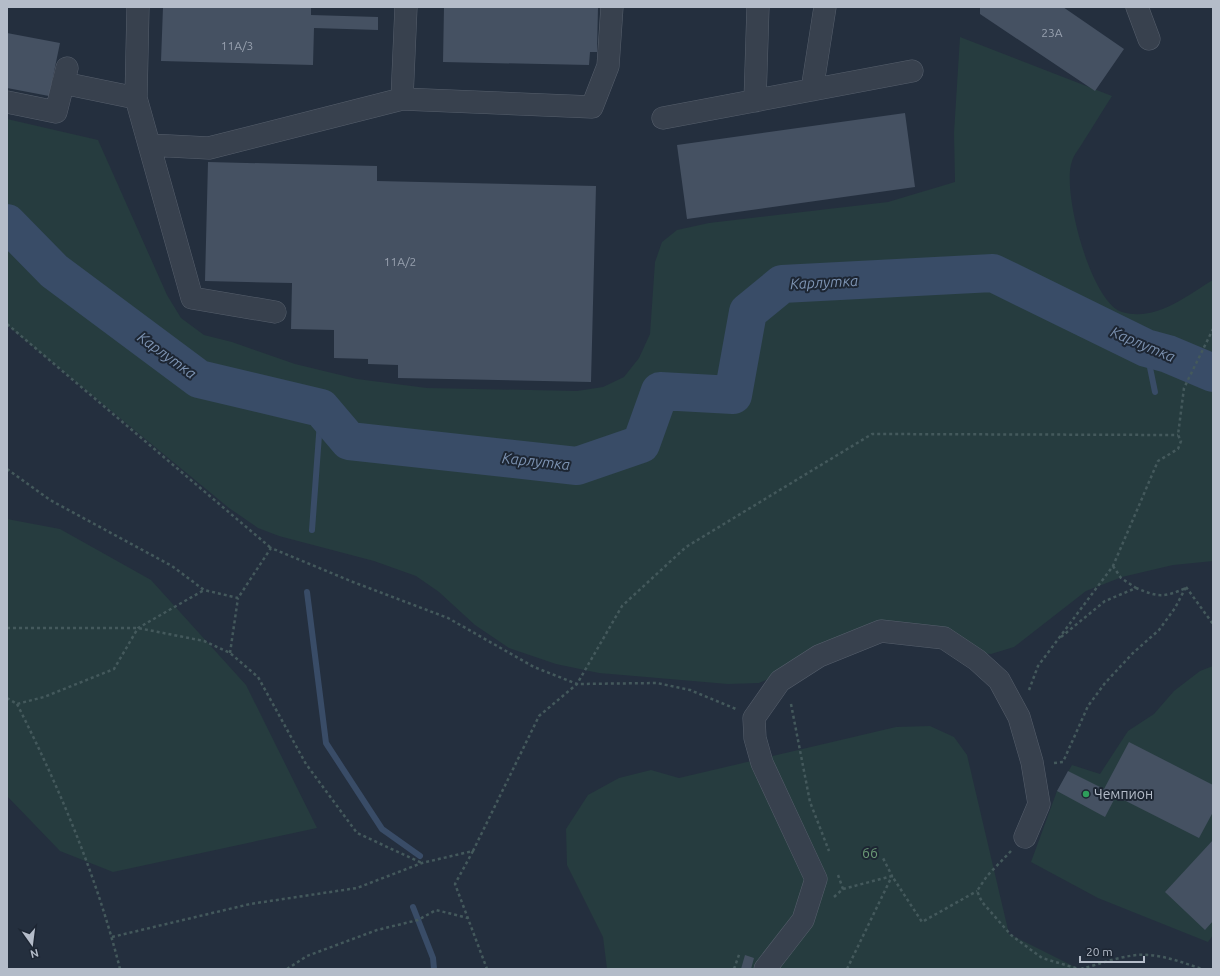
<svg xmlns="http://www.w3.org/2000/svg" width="1220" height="976" font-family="Ubuntu,sans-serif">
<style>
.green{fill:#263c3f}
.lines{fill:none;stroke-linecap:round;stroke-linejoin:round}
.stream{stroke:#394c67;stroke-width:6}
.river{stroke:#394c67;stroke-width:38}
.building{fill:#455162}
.minor-casing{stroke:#565f6c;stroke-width:23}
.path{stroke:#44595c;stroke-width:2.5;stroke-dasharray:3 3;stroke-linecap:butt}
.minor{stroke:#38414e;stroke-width:22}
.leisure-dot{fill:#2e9e5b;stroke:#1d2633;stroke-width:1.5}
.labels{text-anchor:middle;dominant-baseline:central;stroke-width:4;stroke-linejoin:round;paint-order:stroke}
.number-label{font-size:12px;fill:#98a1af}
.poi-label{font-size:14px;fill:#b4bcc9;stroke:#1d2633;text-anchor:start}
.park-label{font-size:14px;fill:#6b9a76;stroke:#1d2633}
.water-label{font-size:15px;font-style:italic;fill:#7c92b1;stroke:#1d2633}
</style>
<rect width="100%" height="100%" fill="#242f3e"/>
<path class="green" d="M 960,37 L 1112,96 C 1102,111 1093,127 1083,142 C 1080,148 1074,154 1072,161 C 1061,190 1091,303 1122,312 C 1156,322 1186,296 1213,280 L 1213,561 L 1173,565 L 1122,577 L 1086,591 L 1014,647 L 991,654 L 969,652 L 896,637 L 787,671 L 759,683 L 728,684 L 599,673 L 556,664 L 509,648 L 475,625 L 439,592 L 416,576 L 374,561 L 279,536 L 258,528 L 229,508 L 7,325 L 7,119 L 98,140 L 167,295 L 181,318 L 204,335 L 232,342 L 295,364 L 357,379 L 427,388 L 577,391 L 603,387 L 624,377 L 639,358 L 650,334 L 655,262 L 662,242 L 677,230 L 709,223 L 888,202 L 955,182 L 954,133 Z
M 7,519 L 60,529 L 151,580 L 246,685 L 317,828 L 113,872 L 60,851 L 7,796 Z
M 1213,666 L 1213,935 L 1208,942 L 1098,898 L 1031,862 L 1057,791 L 1072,765 L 1100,774 L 1128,731 L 1154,714 L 1174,691 L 1200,671 Z
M 930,726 L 954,737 L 967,755 L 1009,934 L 1079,969 L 607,969 L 603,937 L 567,865 L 566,829 L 588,795 L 619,778 L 651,770 L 679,778 L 896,727 Z"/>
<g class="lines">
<path class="stream" d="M 1146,348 L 1155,392
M 312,530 L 321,408
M 307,592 L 326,743 L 382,829 L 420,856
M 413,907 L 433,958 L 434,969"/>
<path class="river" d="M 7,223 L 54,271 L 199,379 L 321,408 L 349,441 L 577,466 L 641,444 L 660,391 L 733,395 L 748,312 L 782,284 L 993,273 L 1146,348 L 1168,354 L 1213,373"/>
</g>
<path class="building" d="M 163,7 L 311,7 L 311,15 L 378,17 L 378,30 L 314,28 L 313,65 L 161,61 Z
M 444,7 L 598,7 L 597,52 L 590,52 L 589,65 L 443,62 Z
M 980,7 L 1063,7 L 1124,49 L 1095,91 L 980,14 Z
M 7,33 L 60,43 L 49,96 L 7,88 Z
M 905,113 L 915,187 L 687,219 L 677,145 Z
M 208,162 L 377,166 L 377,181 L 596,186 L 591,382 L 398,378 L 398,365 L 368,364 L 368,359 L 334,358 L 334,330 L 291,329 L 292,283 L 205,281 Z
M 1129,742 L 1213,785 L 1213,812 L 1199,838 L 1116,796 L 1105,817 L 1057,791 L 1068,771 L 1104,789 Z
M 1213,840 L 1213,921 L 1205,930 L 1165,892 Z
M 745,955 L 754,958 L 751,969 L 741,969 Z"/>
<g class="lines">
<defs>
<path id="minor" d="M 138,7 L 136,98 L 192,298 L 275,312
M 1137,7 L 1149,39
M 63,83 L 136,98
M 812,90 L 825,7
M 402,99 L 406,7
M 755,101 L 758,7
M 7,102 L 56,112 L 67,68
M 663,118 L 912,71
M 150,145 L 209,148 L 402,99 L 592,107 L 608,66 L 612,7
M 765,969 L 803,920 L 816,879 L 762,763 L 755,738 L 754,718 L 780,681 L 819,656 L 881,631 L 944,638 L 977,660 L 999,680 L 1019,717 L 1032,762 L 1039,804 L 1025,837"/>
</defs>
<use href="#minor" class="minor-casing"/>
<path class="path" d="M 7,324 L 271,548
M 7,469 L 50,500 L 172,566 L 204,590 L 238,598 L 271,548 L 353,582 L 448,618 L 534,667 L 577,684 L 657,683 L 690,690 L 736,709
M 1113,566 L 1121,578 L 1136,588
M 1186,587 L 1213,624
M 7,628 L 138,628 L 204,641 L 230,653 L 258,677 L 306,764 L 357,833 L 422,863
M 1061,637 L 1105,601 L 1136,588 C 1158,597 1163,598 1186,588
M 230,653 L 238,598
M 1029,690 L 1038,666 L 1113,566 L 1158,461 L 1178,449 L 1181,441 L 1178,435 L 1184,388 L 1213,329
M 7,698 L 17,704 L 44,697 L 114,669 L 138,628 L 204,590
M 17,704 C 60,789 97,877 120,969
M 791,704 L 810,802 L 829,851
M 1054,763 L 1063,762 L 1088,706 L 1105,683 L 1133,653 L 1159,630 L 1175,608 L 1186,587
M 473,851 L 455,884 L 487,969
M 1011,851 L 987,876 L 977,891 L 982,902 L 1011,935 L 1042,958 L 1079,969
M 838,875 L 843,889
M 834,897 L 843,889 L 892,876 L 922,922 L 977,891
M 112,937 L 250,904 L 357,888 L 422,863 L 473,851 L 539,716 L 577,684 L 622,606 L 686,547 L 872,434 L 1178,435
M 287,969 L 307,956 L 377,930 L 418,920 L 436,910 L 468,918
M 734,969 L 740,952
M 847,969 L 892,876 L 883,858
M 1081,969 C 1100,964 1128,953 1148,955 C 1166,956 1184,963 1202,969"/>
<use href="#minor" class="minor"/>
</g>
<circle class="leisure-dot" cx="1086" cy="794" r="4"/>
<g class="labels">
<g class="number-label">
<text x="1052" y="32">23А</text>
<text x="237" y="45">11А/3</text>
<text x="400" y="261">11А/2</text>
</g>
<g class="poi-label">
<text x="1094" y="794">Чемпион</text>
</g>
<g class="park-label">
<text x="870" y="853">66</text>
</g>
<g class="water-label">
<text transform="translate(824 282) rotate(-3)">Карлутка</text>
<text transform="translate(1143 344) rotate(23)">Карлутка</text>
<text transform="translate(167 355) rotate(36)">Карлутка</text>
<text transform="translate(536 461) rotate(6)">Карлутка</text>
</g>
</g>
<rect width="1220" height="976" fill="none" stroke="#b4bcc9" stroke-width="16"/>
<g transform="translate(32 944) rotate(166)" stroke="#1d2633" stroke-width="3" paint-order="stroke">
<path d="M0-3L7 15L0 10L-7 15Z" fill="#b4bcc9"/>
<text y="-6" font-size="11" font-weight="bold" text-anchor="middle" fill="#b4bcc9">N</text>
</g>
<path d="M1080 956v6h64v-6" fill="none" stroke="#b4bcc9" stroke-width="2"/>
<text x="1086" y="956" font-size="12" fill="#b4bcc9" stroke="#1d2633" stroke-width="3" paint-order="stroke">20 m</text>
</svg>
